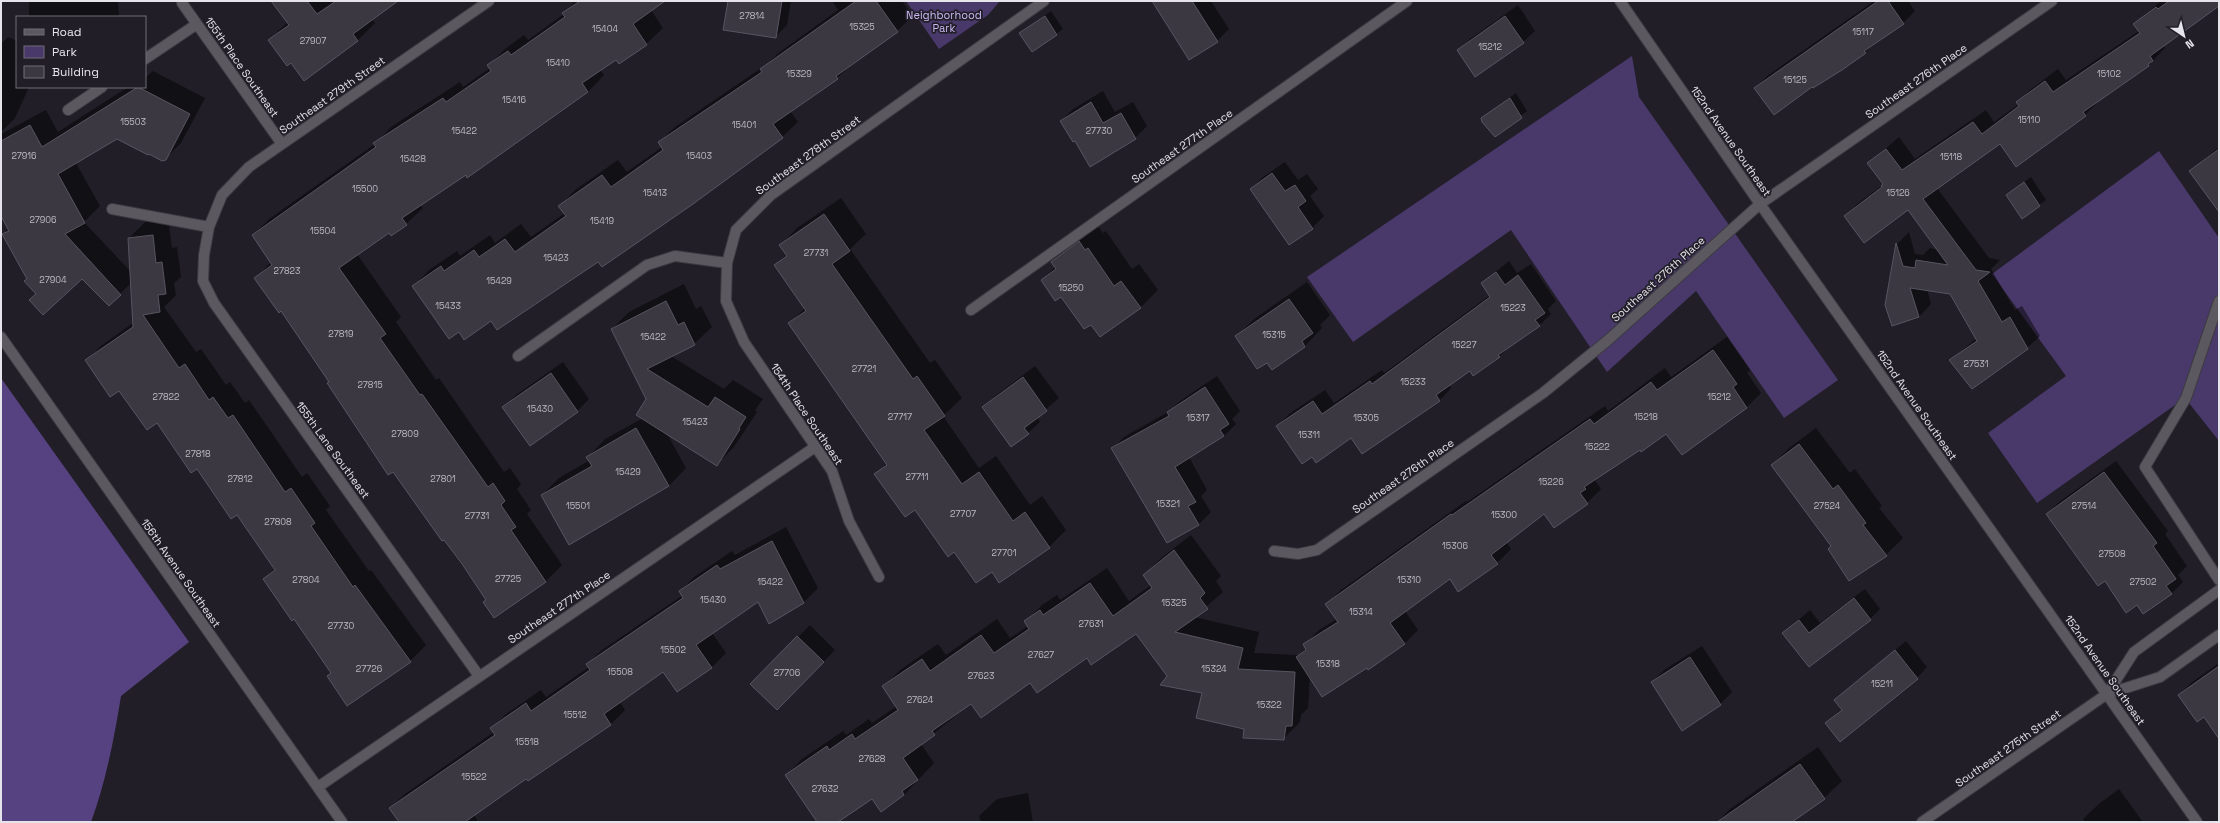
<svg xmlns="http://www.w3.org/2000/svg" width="2220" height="823" font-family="'Space Grotesk',sans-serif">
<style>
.green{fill:#49396a}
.forest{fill:#574281}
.shadow{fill:#0007}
.building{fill:#3b3842;stroke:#585561}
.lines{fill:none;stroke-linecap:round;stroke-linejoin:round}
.minor-casing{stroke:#3d3a43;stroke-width:12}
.minor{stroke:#5b595f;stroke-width:10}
.labels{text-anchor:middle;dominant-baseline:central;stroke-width:3.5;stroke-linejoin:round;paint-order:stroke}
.number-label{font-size:9px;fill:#bbb9c1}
.park-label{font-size:11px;fill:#c9b9f2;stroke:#211e28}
.street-label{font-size:11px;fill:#e6e4eb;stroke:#211e28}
</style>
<rect width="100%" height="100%" fill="#211e28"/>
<path class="green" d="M 906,1 L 1000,1 L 988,15 L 939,49 Z
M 1632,56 L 1639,97 L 1838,380 L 1784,418 L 1696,291 L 1607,372 L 1511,230 L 1353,342 L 1307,277 Z
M 2159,151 L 2219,238 L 2219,441 L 2185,398 L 2037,503 L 1988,433 L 2066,376 L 1992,274 Z"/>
<path class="forest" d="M 1,378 L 189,642 L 121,696 C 114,739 106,781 91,822 L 1,822 Z"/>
<path class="shadow" d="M 29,1 L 118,1 L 119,17 L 29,17 Z
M 273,1 L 396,1 L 372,19 L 375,23 L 357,41 L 291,62 L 269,40 L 288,22 Z
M 575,1 L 664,1 L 651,10 L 663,28 L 646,44 L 619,62 L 616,58 L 600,70 L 604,75 L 588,92 L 468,176 L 466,174 L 420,205 L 423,208 L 406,224 L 391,234 L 389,232 L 357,254 L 401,317 L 396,322 L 436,380 L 439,378 L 504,472 L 510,468 L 521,484 L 517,489 L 531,510 L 527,514 L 562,565 L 546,581 L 494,616 L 487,600 L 393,470 L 388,474 L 362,436 L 363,435 L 330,382 L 281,310 L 256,278 L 271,262 L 253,235 L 269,219 L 375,144 L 391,127 L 460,82 L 463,87 L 490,68 L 489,65 L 505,49 L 524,35 L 528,40 L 564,14 Z
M 729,1 L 791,1 L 787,25 L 775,37 Z
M 832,1 L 902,1 L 913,16 L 897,31 L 853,63 L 837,78 L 790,111 L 798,122 L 782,137 L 746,163 L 598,261 L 491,320 L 459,331 L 414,286 L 429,270 L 457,251 L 460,256 L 490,235 L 495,243 L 521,224 L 531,237 L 565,213 L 560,206 L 575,190 L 618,160 L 627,172 L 662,147 L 659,142 L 675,127 L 766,65 L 777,54 L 838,10 Z
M 1153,1 L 1211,1 L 1229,29 L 1217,41 Z
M 1874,1 L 1908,1 L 1915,11 L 1903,23 L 1875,43 L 1865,52 L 1812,85 L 1755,88 L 1767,76 Z
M 2161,1 L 2219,1 L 2219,6 L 2163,45 L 2165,48 L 2149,65 L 2096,102 L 2097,103 L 2085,115 L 2000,143 L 1937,188 L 1989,258 L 2000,260 L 1991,269 L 2015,310 L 2022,306 L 2040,336 L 2027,348 L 1950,360 L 1977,338 L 1950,293 L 1927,289 L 1931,304 L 1919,317 L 1893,325 L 1886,305 L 1897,244 L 1909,232 L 1915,254 L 1923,255 L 1930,248 L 1938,250 L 1908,209 L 1845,216 L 1857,204 L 1884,184 L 1869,163 L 1899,137 L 1915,159 L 1986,110 L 1994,122 L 2019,104 L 2018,102 L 2030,90 L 2058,69 L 2066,80 L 2139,31 L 2134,24 Z
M 1518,5 L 1535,31 L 1523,42 L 1458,50 L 1470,39 Z
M 1051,11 L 1063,29 L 1032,51 L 1021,33 Z
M 8,37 L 17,41 L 17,87 L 29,87 L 15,118 L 1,132 L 1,44 Z
M 153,71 L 205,98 L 181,143 L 165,159 L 117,138 L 76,163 L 100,206 L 84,222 L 131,272 L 129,238 L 145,222 L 168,219 L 172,248 L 177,247 L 181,277 L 174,283 L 176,295 L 164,307 L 196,352 L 201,349 L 226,385 L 230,382 L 245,403 L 249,400 L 302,477 L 307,473 L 330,506 L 326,510 L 369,571 L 371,570 L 426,645 L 410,661 L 332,673 L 295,618 L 264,579 L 275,568 L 238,514 L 157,422 L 86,361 L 102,345 L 133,323 L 131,283 L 109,305 L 82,278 L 37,294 L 3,235 L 9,229 L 1,184 L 1,134 L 46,110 L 58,132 L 128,87 L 145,87 L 145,78 Z
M 1103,91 L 1115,112 L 1133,102 L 1147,126 L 1135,138 L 1076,139 L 1061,121 L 1073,109 Z
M 1516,93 L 1527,111 L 1495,136 L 1482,118 Z
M 2219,147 L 2219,211 L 2190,171 Z
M 1285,162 L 1298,180 L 1307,174 L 1318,189 L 1310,196 L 1324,216 L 1312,228 L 1251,189 L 1263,177 Z
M 2031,177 L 2046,200 L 2022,218 L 2007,195 Z
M 841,198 L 866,234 L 850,249 L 930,363 L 935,360 L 962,398 L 943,416 L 979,468 L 996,456 L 1030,505 L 1042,496 L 1066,530 L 1049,547 L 992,571 L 954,551 L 916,509 L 876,475 L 887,463 L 790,323 L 805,308 L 775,265 L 787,254 L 781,245 L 797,228 Z
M 1097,225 L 1103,233 L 1106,231 L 1132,269 L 1139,264 L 1158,290 L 1140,308 L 1091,323 L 1042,280 L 1055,267 L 1052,262 L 1069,244 Z
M 1509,261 L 1517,273 L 1531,264 L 1556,301 L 1548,309 L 1551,314 L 1539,326 L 1512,344 L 1500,356 L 1474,375 L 1470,370 L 1449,384 L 1451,388 L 1440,400 L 1362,453 L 1351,437 L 1312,455 L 1277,426 L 1289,414 L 1325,390 L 1334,403 L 1382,370 L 1384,373 L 1490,295 L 1482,283 Z
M 1307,282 L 1330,315 L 1320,325 L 1322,328 L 1305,346 L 1272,368 L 1267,361 L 1236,337 L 1254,319 Z
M 684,284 L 696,309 L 701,306 L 712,327 L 694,344 L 671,356 L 724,389 L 733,380 L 763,399 L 755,410 L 757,412 L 734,447 L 717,464 L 666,432 L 686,468 L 669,486 L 542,495 L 559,478 L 590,460 L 588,457 L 605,439 L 643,418 L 647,399 L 612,329 L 629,312 Z
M 1727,337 L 1750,370 L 1747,373 L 1761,393 L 1747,407 L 1682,453 L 1667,432 L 1594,479 L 1601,489 L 1587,503 L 1544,512 L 1506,542 L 1511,549 L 1497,563 L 1450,577 L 1405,611 L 1418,630 L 1404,644 L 1367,666 L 1310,676 L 1308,708 L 1301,715 L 1300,722 L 1284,738 L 1245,729 L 1204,692 L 1168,677 L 1136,633 L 1030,682 L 971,703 L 921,744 L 934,763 L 904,795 L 881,811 L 872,798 L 836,822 L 819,822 L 786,775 L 802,759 L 843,731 L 846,735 L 869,719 L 872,723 L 897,706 L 883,687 L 900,670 L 938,644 L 946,655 L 997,619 L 1010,638 L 1028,626 L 1025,622 L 1042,605 L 1057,595 L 1060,600 L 1107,568 L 1129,601 L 1151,585 L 1144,575 L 1160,559 L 1191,535 L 1221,576 L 1216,581 L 1223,592 L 1194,617 L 1259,632 L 1254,653 L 1299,655 L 1306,648 L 1305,644 L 1319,630 L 1337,619 L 1327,604 L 1341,590 L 1466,501 L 1467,502 L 1605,406 L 1608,411 L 1665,368 L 1671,377 Z
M 563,362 L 589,399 L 577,411 L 530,444 L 504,407 L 516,395 Z
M 1035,366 L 1059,398 L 1037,417 L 1040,422 L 1028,433 L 983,408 L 995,396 Z
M 1217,376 L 1240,411 L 1232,419 L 1236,424 L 1224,436 L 1189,457 L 1207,490 L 1201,496 L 1211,512 L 1199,524 L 1168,542 L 1112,449 L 1124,437 L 1168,412 L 1180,401 Z
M 1816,428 L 1850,473 L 1855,469 L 1882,506 L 1879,508 L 1903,538 L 1886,555 L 1833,546 L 1772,465 L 1789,448 Z
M 2116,461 L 2168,531 L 2165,534 L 2187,566 L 2178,575 L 2183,582 L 2171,594 L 2138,604 L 2105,580 L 2047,514 L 2059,502 Z
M 786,527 L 818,588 L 804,602 L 770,622 L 758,600 L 712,633 L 726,653 L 712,667 L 677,691 L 664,671 L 620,702 L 625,710 L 611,724 L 528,780 L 526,778 L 474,814 L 478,822 L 400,822 L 390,808 L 405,794 L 494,732 L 492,728 L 506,714 L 541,690 L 546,697 L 589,667 L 587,664 L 602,650 L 683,595 L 680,591 L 694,577 L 732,551 L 735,555 Z
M 1865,589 L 1880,609 L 1870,619 L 1809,666 L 1783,633 L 1810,610 L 1820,623 Z
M 810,625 L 835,650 L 789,697 L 752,684 Z
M 1906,641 L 1927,667 L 1917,678 L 1826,723 L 1842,708 L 1835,700 Z
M 1702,646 L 1732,692 L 1720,704 L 1652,682 L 1664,670 Z
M 2219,663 L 2219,739 L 2204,716 L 2179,695 L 2191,683 Z
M 1818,747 L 1842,781 L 1824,798 L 1790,822 L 1717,822 L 1730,809 Z
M 2119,789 L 2143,822 L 2085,822 L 2083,819 L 2100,803 Z
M 1028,793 L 1033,822 L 981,822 L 979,816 L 997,799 Z"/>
<path class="building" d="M 271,1 L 307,1 L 317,14 L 336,1 L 398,1 L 353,34 L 358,41 L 304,81 L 291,63 L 287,66 L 268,40 L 289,25 Z
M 580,1 L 665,1 L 633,24 L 647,45 L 619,64 L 616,60 L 582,83 L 588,92 L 467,178 L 466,175 L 402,218 L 407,225 L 391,236 L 389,233 L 339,268 L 386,334 L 380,338 L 420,395 L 422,394 L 488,487 L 493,483 L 505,501 L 501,505 L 516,527 L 511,530 L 546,582 L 494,618 L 483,602 L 486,600 L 462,564 L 444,540 L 442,541 L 393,472 L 388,475 L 327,383 L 329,382 L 281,311 L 279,313 L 254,278 L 272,265 L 252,235 L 376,147 L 373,143 L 443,98 L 446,102 L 491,71 L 487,65 L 508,51 L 511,55 L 565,17 L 562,13 Z
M 728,1 L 782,1 L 776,38 L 723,30 Z
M 856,1 L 876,1 L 898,32 L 836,76 L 838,79 L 773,124 L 783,138 L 693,204 L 602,267 L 598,262 L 497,330 L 491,321 L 464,340 L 459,332 L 449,339 L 412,286 L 441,266 L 444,271 L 474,250 L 479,257 L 505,239 L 515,252 L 566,216 L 558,206 L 602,175 L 611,187 L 663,150 L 658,142 L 762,72 L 760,69 Z
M 1152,1 L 1192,1 L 1218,42 L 1189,60 Z
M 1878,1 L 1888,1 L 1904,24 L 1864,51 L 1866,53 L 1842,70 L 1813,88 L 1812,87 L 1774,115 L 1754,88 Z
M 2169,1 L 2219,1 L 2219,6 L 2150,56 L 2153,61 L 2148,64 L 2149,66 L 2083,112 L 2086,116 L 2016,167 L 2000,144 L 1923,199 L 1976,270 L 1990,272 L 1978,281 L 2002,322 L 2010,317 L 2028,349 L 1972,389 L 1949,360 L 1977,341 L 1950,294 L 1910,288 L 1919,317 L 1892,326 L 1885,305 L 1896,243 L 1903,266 L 1915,268 L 1916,260 L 1948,265 L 1908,210 L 1864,243 L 1844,216 L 1882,187 L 1881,186 L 1883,184 L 1867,163 L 1886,149 L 1902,170 L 1973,122 L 1982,134 L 2019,106 L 2016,102 L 2045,81 L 2053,92 L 2140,33 L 2133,24 L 2156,7 L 2158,9 Z
M 1045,16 L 1057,35 L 1032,52 L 1019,33 Z
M 1505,16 L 1524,43 L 1475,77 L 1457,50 Z
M 138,87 L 190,114 L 166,160 L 162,161 L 149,154 L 148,155 L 117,139 L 58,174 L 85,223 L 65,234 L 121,295 L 109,306 L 82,279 L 43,315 L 29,300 L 36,294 L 24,281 L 27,279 L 2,234 L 9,231 L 1,216 L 1,141 L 30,125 L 42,147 Z
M 1510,98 L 1522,118 L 1495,137 L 1482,122 L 1481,118 Z
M 1091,102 L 1103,123 L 1121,113 L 1136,139 L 1090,167 L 1075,141 L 1073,142 L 1060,121 Z
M 2219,149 L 2219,212 L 2189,171 Z
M 1272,173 L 1285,191 L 1295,185 L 1306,201 L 1298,207 L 1313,229 L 1289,245 L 1250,189 Z
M 2024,182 L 2040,206 L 2022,219 L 2006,195 Z
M 824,214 L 850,251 L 832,264 L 913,379 L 917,376 L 945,416 L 924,430 L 962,484 L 979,472 L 1013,521 L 1025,512 L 1050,548 L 999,583 L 992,572 L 976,583 L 954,552 L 948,557 L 915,510 L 905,517 L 874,474 L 887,465 L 788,323 L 806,311 L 774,265 L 787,256 L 779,245 Z
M 153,235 L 156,263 L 162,262 L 166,294 L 158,295 L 160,312 L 143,315 L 179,368 L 185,364 L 209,400 L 213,397 L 228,418 L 233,415 L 285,492 L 291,488 L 315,523 L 311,526 L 353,587 L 355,585 L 411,662 L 347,706 L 327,676 L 331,673 L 294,619 L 292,621 L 263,579 L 275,570 L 237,515 L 231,519 L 197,469 L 191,473 L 157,423 L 147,430 L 119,391 L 110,397 L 85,360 L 133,327 L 128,238 Z
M 1079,241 L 1085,250 L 1088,248 L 1114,286 L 1121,281 L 1141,308 L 1100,337 L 1091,325 L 1084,329 L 1061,297 L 1055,301 L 1041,280 L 1056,269 L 1051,262 Z
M 1496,272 L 1505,285 L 1518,275 L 1545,313 L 1535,320 L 1540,326 L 1498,355 L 1500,357 L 1473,376 L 1470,371 L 1436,395 L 1440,401 L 1362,454 L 1351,438 L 1316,463 L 1312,457 L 1302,464 L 1276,426 L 1313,401 L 1322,414 L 1370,381 L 1372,384 L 1490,297 L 1481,283 Z
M 1289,299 L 1313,333 L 1302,341 L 1305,347 L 1272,370 L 1267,363 L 1257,369 L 1235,336 Z
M 666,301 L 678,325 L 684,322 L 695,345 L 647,369 L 708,407 L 715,397 L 746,417 L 739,428 L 740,429 L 717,466 L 636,415 L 646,399 L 611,329 Z
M 1713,350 L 1737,384 L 1733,387 L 1747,408 L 1682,455 L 1666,434 L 1641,452 L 1640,450 L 1584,487 L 1586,489 L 1580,493 L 1588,504 L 1554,528 L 1544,514 L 1491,555 L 1498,564 L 1458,592 L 1450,579 L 1390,623 L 1405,644 L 1368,670 L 1367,668 L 1322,697 L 1296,657 L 1306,650 L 1303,644 L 1338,622 L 1325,604 L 1451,514 L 1452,515 L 1590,419 L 1594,424 L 1651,382 L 1657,390 Z
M 551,373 L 578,412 L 530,446 L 502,407 Z
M 1023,377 L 1047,411 L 1024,428 L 1029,434 L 1011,447 L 982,407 Z
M 1205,387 L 1229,424 L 1220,430 L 1224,436 L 1175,467 L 1196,502 L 1188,506 L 1199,525 L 1167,543 L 1111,448 L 1169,416 L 1167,412 Z
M 636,428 L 669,486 L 569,545 L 541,495 L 592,466 L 586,457 Z
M 1799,444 L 1833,489 L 1838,485 L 1866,523 L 1863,525 L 1887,556 L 1849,581 L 1828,549 L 1831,546 L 1771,465 Z
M 2104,472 L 2157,543 L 2153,546 L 2176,579 L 2166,586 L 2172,594 L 2143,614 L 2137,605 L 2126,613 L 2105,581 L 2098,586 L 2046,514 Z
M 772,541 L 804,603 L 769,624 L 758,602 L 696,645 L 712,668 L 677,692 L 663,672 L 604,714 L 611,725 L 528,781 L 526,779 L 465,822 L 399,822 L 389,808 L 495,735 L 490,728 L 526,703 L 531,711 L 590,670 L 586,664 L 683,598 L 679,591 L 717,565 L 720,569 Z
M 1174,550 L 1205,593 L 1200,598 L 1208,609 L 1175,632 L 1243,648 L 1238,669 L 1295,672 L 1292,726 L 1286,726 L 1284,740 L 1243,738 L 1244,729 L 1196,718 L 1202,693 L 1160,685 L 1167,676 L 1136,634 L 1091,665 L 1087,658 L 1037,693 L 1030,683 L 981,718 L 971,704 L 932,731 L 935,735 L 903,758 L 918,780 L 902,791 L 904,795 L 881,812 L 872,799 L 838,822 L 817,822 L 785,775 L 827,746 L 829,750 L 852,734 L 855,739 L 898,710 L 882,686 L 922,659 L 930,671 L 981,635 L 994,653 L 1029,629 L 1024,621 L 1040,610 L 1043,615 L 1090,583 L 1113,616 L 1152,588 L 1143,575 Z
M 1854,598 L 1871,620 L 1809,667 L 1782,633 L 1799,620 L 1809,633 Z
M 797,636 L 824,662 L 777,710 L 750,684 Z
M 1895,650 L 1918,679 L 1840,742 L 1825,723 L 1842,710 L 1834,700 Z
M 1690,657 L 1721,705 L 1682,731 L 1651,682 Z
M 2219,666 L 2219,739 L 2204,717 L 2197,722 L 2178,695 Z
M 1800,764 L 1825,799 L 1792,822 L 1717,822 Z"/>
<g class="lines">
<defs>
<path id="minor" d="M 1620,1 L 1760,204 L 2197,822
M 182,3 L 282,144
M 145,59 L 197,24
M 68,110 L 102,87
M 112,209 L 209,227
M 2219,301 L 2186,398 L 2145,467 L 2219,580
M 971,310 L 1407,1
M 1,337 L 342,822
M 518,356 L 647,265 L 675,256 L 727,263
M 1274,551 L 1298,554 L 1317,550 L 1543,393 L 1607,341 L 1760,204 L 2052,1
M 879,577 L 849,521 L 832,471 L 744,342 L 726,301 L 727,263 L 736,230 L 771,195 L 1044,1
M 479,676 L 214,303 L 203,281 L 204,255 L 209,227 L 222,195 L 249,167 L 489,1
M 2107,694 L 2134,652 L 2219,590
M 318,787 L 815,447
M 1922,822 L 2107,694 L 2160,677 L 2219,635"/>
</defs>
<use href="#minor" class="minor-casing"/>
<use href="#minor" class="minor"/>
</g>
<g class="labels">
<g class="number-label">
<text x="752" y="16">27814</text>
<text x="862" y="27">15325</text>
<text x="605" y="29">15404</text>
<text x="1863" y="32">15117</text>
<text x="313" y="41">27907</text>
<text x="1490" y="47">15212</text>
<text x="558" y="63">15410</text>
<text x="799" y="74">15329</text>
<text x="2109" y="74">15102</text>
<text x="1795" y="80">15125</text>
<text x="514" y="100">15416</text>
<text x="2029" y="120">15110</text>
<text x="133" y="122">15503</text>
<text x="744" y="125">15401</text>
<text x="464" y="131">15422</text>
<text x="1099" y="131">27730</text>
<text x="24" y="156">27916</text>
<text x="699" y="156">15403</text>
<text x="1951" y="157">15118</text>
<text x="413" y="159">15428</text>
<text x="365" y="189">15500</text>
<text x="655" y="193">15413</text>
<text x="1898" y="193">15126</text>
<text x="43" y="220">27906</text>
<text x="602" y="221">15419</text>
<text x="323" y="231">15504</text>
<text x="816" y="253">27731</text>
<text x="556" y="258">15423</text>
<text x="287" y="271">27823</text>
<text x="53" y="280">27904</text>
<text x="499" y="281">15429</text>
<text x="1071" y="288">15250</text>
<text x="448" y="306">15433</text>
<text x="1513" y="308">15223</text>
<text x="341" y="334">27819</text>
<text x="1274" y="335">15315</text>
<text x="653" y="337">15422</text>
<text x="1464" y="345">15227</text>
<text x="1976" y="364">27531</text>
<text x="864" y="369">27721</text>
<text x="1413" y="382">15233</text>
<text x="370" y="385">27815</text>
<text x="166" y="397">27822</text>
<text x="1719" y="397">15212</text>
<text x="540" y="409">15430</text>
<text x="900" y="417">27717</text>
<text x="1646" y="417">15218</text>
<text x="1198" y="418">15317</text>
<text x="1366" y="418">15305</text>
<text x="695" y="422">15423</text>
<text x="405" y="434">27809</text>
<text x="1309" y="435">15311</text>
<text x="1597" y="447">15222</text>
<text x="198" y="454">27818</text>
<text x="628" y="472">15429</text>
<text x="917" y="477">27711</text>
<text x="240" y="479">27812</text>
<text x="443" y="479">27801</text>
<text x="1551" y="482">15226</text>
<text x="1168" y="504">15321</text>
<text x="578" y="506">15501</text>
<text x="1827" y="506">27524</text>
<text x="2084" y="506">27514</text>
<text x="963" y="514">27707</text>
<text x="1504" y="515">15300</text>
<text x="477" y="516">27731</text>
<text x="278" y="522">27808</text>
<text x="1455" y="546">15306</text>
<text x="1004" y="553">27701</text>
<text x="2112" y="554">27508</text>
<text x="508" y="579">27725</text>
<text x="306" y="580">27804</text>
<text x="1409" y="580">15310</text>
<text x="770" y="582">15422</text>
<text x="2143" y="582">27502</text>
<text x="713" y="600">15430</text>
<text x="1174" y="603">15325</text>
<text x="1361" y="612">15314</text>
<text x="1091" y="624">27631</text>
<text x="341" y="626">27730</text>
<text x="673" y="650">15502</text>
<text x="1041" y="655">27627</text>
<text x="1328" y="664">15318</text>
<text x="369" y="669">27726</text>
<text x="1214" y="669">15324</text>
<text x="620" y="672">15508</text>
<text x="787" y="673">27706</text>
<text x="981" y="676">27623</text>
<text x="1882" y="684">15211</text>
<text x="920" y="700">27624</text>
<text x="1269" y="705">15322</text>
<text x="575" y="715">15512</text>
<text x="527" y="742">15518</text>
<text x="872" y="759">27628</text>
<text x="474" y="777">15522</text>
<text x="825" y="789">27632</text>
</g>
<g class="park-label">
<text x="944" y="15">Neighborhood<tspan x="944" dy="13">Park</tspan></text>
</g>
<g class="street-label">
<text transform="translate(242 67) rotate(55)">155th Place Southeast</text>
<text transform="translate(1916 81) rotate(-35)">Southeast 276th Place</text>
<text transform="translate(332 95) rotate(-35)">Southeast 279th Street</text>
<text transform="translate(1731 141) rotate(55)">152nd Avenue Southeast</text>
<text transform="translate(1182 146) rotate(-35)">Southeast 277th Place</text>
<text transform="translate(808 155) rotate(-36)">Southeast 278th Street</text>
<text transform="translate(1658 279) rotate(-42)">Southeast 276th Place</text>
<text transform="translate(1917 405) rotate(55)">152nd Avenue Southeast</text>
<text transform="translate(807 414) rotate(56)">154th Place Southeast</text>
<text transform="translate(333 450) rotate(54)">155th Lane Southeast</text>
<text transform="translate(1403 476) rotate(-35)">Southeast 276th Place</text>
<text transform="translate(181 573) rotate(55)">156th Avenue Southeast</text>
<text transform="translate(559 607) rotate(-34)">Southeast 277th Place</text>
<text transform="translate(2105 670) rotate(55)">152nd Avenue Southeast</text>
<text transform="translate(2008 748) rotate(-35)">Southeast 275th Street</text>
</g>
</g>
<rect width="2220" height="823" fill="none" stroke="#e6e4eb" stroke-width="4"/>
<rect x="16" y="16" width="130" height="72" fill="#211e28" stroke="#706d76"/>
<rect x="24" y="29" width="20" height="6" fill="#5b595f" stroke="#706d76"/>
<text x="52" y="36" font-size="12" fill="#e6e4eb">Road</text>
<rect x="24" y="46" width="20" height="12" fill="#49396a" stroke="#706d76"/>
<text x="52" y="56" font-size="12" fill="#e6e4eb">Park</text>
<rect x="24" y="66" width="20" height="12" fill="#3b3842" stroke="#706d76"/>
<text x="52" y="76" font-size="12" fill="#e6e4eb">Building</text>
<g transform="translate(2184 36) rotate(145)" stroke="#211e28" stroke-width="3" paint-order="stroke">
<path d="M0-3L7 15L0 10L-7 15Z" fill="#e6e4eb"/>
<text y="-6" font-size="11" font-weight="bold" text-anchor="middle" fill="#e6e4eb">N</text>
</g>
</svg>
